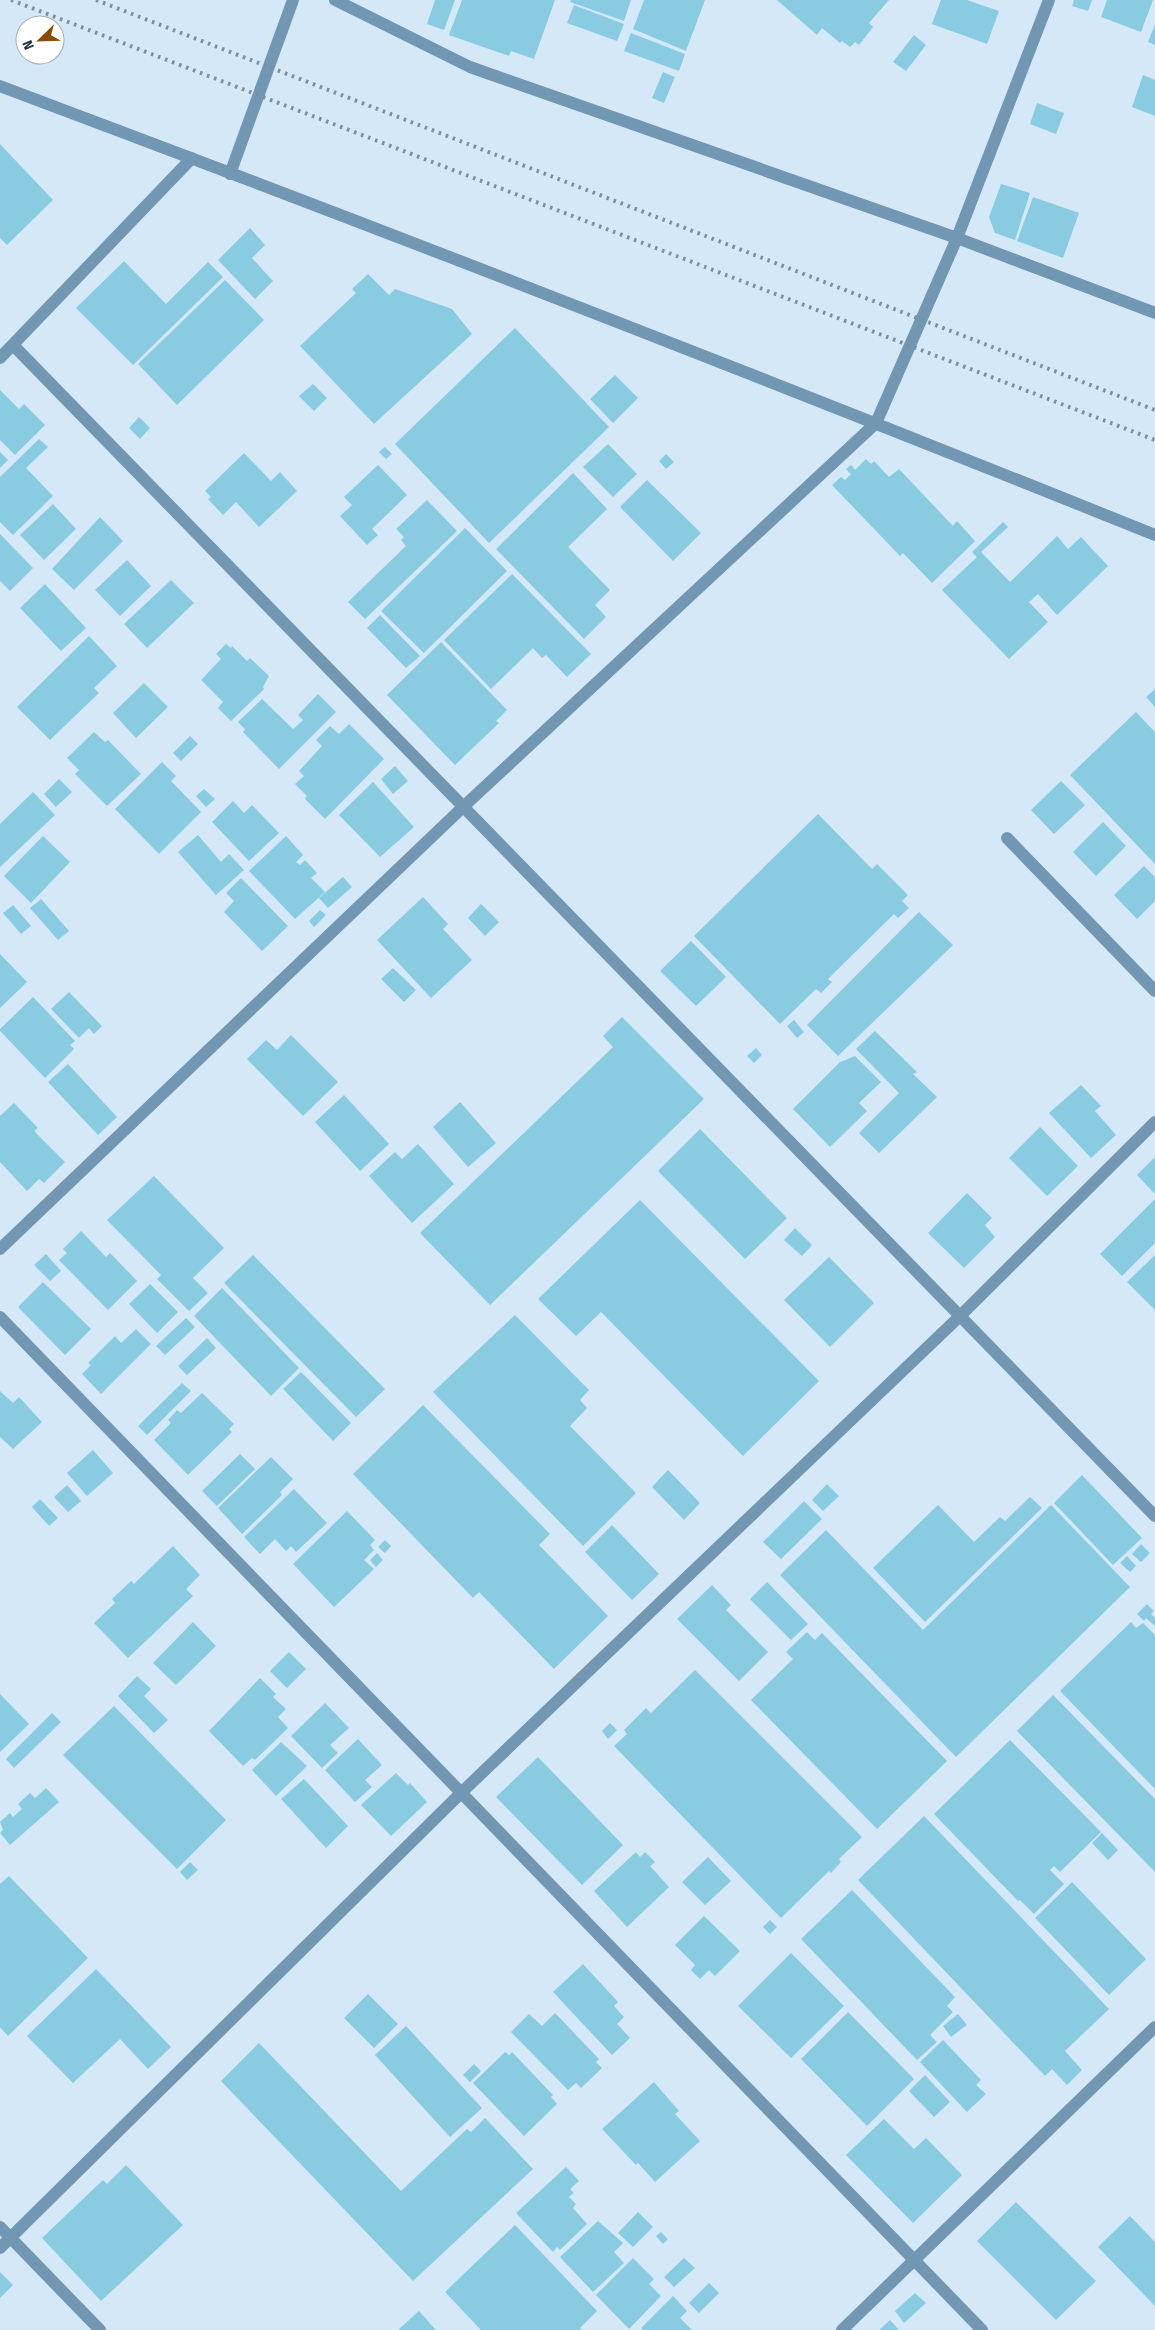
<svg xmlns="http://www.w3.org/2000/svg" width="1155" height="2330" font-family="'Fira Sans Condensed',sans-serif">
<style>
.building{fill:#89cce1}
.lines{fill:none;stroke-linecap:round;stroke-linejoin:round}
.minor{stroke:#7197b2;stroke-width:12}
.rail{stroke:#7b8f9e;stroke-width:4;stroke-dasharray:2.5 5;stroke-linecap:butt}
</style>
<rect width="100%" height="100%" fill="#d4e8f7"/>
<path class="building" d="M 435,0 L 455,0 L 444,30 L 427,24 Z
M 462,0 L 555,0 L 534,59 L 511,51 L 509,56 L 449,35 Z
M 571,0 L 631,0 L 624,21 L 570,2 Z
M 644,0 L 705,0 L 686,51 L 633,29 Z
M 777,0 L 889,0 L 869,23 L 873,27 L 859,45 L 855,42 L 850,47 L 842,41 L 840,43 L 822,28 L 817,35 Z
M 941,0 L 967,0 L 999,11 L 987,44 L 932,24 Z
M 1074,0 L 1092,0 L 1088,11 L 1072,6 Z
M 1107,0 L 1153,0 L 1141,32 L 1101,17 Z
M 574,5 L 624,24 L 617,41 L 567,23 Z
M 1155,24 L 1155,45 L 1148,42 Z
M 631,33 L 685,54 L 679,71 L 624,51 Z
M 914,35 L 926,45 L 906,71 L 893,62 Z
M 663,72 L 675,77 L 664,103 L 652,98 Z
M 1143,75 L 1155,80 L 1155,116 L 1132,107 Z
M 1037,103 L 1064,113 L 1056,134 L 1030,124 Z
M 0,144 L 53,200 L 7,245 L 0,238 Z
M 1001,184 L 1030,193 L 1015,240 L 995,233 L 989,217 Z
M 1033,197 L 1079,213 L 1063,258 L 1017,241 Z
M 250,228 L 265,245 L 252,258 L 273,281 L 255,299 L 218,260 Z
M 124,261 L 166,304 L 208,262 L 223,277 L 133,365 L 76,308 Z
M 368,274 L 389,295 L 395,289 L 452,309 L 472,334 L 374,424 L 300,346 L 356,293 L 352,289 Z
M 225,280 L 264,320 L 177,405 L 138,364 Z
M 515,328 L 609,427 L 489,543 L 395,444 Z
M 615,375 L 638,398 L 613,423 L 590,399 Z
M 313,384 L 327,398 L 314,411 L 299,396 Z
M 0,390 L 19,409 L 24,404 L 45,425 L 15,455 L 0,440 Z
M 139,417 L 150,428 L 140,439 L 129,428 Z
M 39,439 L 48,447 L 26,468 L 53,496 L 13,535 L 0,522 L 0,477 Z
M 608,444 L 637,474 L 613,497 L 583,467 Z
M 385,447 L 392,454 L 386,459 L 379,452 Z
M 0,452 L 8,460 L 0,468 Z
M 244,453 L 271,481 L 280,472 L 297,491 L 259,527 L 236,502 L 223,515 L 208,499 L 211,497 L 205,491 Z
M 666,454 L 674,462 L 666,469 L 659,461 Z
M 866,459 L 871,464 L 874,461 L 889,477 L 899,469 L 953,526 L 957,521 L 975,541 L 932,583 L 903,553 L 900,556 L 832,485 L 841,477 L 845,480 L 851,474 L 846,469 L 851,465 L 855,470 Z
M 378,465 L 407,495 L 372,529 L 378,535 L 367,545 L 340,516 L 352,505 L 344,497 Z
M 573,473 L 607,509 L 568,547 L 610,590 L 595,605 L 606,617 L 584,639 L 496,549 Z
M 647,480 L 701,533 L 673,561 L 620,507 Z
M 427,500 L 457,531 L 365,619 L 348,602 L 406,546 L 401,540 L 404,537 L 396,529 Z
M 53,504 L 76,529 L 44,560 L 20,535 Z
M 100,517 L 123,541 L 74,590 L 52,569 Z
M 1003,522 L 1008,527 L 981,552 L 1010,582 L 1057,536 L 1068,549 L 1081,537 L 1108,566 L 1057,615 L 1038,594 L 1029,602 L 1048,622 L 1009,659 L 942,590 L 977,557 L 972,552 Z
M 465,528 L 507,571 L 424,653 L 381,611 Z
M 0,534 L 33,568 L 10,591 L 0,581 Z
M 127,560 L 151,586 L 120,616 L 95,590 Z
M 512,574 L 591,654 L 567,677 L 546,655 L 542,658 L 533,648 L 491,689 L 444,640 Z
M 171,580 L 194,603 L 147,648 L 124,624 Z
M 45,584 L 86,628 L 61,651 L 20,608 Z
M 380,615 L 420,656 L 406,668 L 367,628 Z
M 89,636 L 117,666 L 94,688 L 99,693 L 50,740 L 17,707 Z
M 441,642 L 507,710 L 496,721 L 499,723 L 455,765 L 387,695 Z
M 226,644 L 231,648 L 232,646 L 247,661 L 250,658 L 269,676 L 263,687 L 264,689 L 231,721 L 218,708 L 223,702 L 201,680 L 221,659 L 216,654 Z
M 144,683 L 168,707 L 136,738 L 113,713 Z
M 1155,689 L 1155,707 L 1146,697 Z
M 318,694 L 336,712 L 279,769 L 243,732 L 245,729 L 238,722 L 262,699 L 293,729 L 303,720 L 298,715 Z
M 1136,712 L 1155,732 L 1155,864 L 1070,775 Z
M 349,724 L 384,759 L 325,819 L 305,799 L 307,796 L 295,784 L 304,776 L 299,771 L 322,746 L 316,740 L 330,726 L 339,734 Z
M 94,732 L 105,742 L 108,740 L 141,774 L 107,806 L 75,774 L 79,770 L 67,758 Z
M 190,736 L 198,744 L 181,761 L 173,753 Z
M 162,762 L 176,776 L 171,781 L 201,812 L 159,854 L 115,809 Z
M 395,766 L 408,781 L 393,794 L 381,779 Z
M 59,779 L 72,792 L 56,807 L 44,794 Z
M 1061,781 L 1085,805 L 1054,834 L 1031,810 Z
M 373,782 L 414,827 L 380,857 L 339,815 Z
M 204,789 L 215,799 L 206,807 L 196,796 Z
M 33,792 L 55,815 L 0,867 L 0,824 Z
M 233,801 L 244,813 L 252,805 L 279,833 L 249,861 L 212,822 Z
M 818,814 L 872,869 L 877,864 L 908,895 L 902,901 L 909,908 L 898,918 L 894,914 L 828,979 L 832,982 L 821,993 L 816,989 L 780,1024 L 694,936 Z
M 1103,822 L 1126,846 L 1096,876 L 1073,852 Z
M 198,835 L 221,862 L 229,854 L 244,870 L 216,895 L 178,852 Z
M 43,836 L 70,862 L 31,903 L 4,876 Z
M 286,836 L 303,855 L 296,862 L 300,865 L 305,860 L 317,873 L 311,878 L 325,892 L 295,919 L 249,871 Z
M 1144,866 L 1155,877 L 1155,901 L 1137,919 L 1114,895 Z
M 343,877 L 352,887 L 328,908 L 319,898 Z
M 241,878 L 288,926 L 262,951 L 224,912 L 234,901 L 226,893 Z
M 423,897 L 448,924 L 443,929 L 472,960 L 431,998 L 377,940 Z
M 41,899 L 69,931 L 58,940 L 30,908 Z
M 481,904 L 499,922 L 485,936 L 468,918 Z
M 13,905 L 31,926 L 21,934 L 3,913 Z
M 320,910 L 326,915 L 314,927 L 309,921 Z
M 919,912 L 953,945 L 838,1056 L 807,1025 Z
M 691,941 L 726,977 L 696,1006 L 660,971 Z
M 0,954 L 27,982 L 0,1008 Z
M 393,968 L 416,990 L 404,1002 L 381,979 Z
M 69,992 L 102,1026 L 94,1034 L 89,1028 L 79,1038 L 51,1009 Z
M 33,997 L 75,1041 L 70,1045 L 74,1049 L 45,1078 L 0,1031 L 0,1029 Z
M 622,1017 L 704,1099 L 490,1305 L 420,1233 L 613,1047 L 603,1036 Z
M 794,1020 L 804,1032 L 797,1038 L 787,1026 Z
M 875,1031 L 917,1072 L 913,1074 L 937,1097 L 879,1153 L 859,1133 L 899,1093 L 856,1049 Z
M 291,1035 L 338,1082 L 303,1116 L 247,1059 L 266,1040 L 277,1050 Z
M 756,1048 L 762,1055 L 754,1063 L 747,1056 Z
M 855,1056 L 881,1082 L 859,1103 L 867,1111 L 830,1147 L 793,1109 L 840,1062 Z
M 68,1064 L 117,1117 L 98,1135 L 48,1082 Z
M 1081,1085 L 1101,1106 L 1095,1111 L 1116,1135 L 1091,1158 L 1049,1113 Z
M 344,1095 L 389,1144 L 360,1171 L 315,1122 Z
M 460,1102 L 496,1143 L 468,1167 L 433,1127 Z
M 14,1103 L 38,1128 L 34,1131 L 65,1162 L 44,1183 L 39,1179 L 27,1191 L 0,1162 L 0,1116 Z
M 1040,1127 L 1078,1166 L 1047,1196 L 1009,1158 Z
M 700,1129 L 787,1218 L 745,1259 L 658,1171 Z
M 418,1144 L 454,1184 L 412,1223 L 369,1176 L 395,1152 L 402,1159 Z
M 1154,1158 L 1155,1159 L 1155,1194 L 1137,1175 Z
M 154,1176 L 224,1248 L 193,1278 L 208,1293 L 189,1311 L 157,1279 L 161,1275 L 107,1220 Z
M 967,1193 L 992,1218 L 985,1225 L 995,1237 L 964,1268 L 928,1233 Z
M 1155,1199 L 1155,1243 L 1122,1276 L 1100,1254 Z
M 640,1200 L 819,1381 L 743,1456 L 601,1312 L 576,1336 L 538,1299 Z
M 795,1228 L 812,1245 L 802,1256 L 784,1240 Z
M 81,1231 L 106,1257 L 110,1253 L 137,1281 L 108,1310 L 59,1260 L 67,1253 L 63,1249 Z
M 46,1254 L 61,1271 L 50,1281 L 34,1265 Z
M 253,1255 L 385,1389 L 356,1417 L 224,1283 Z
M 1155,1255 L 1155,1310 L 1127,1282 Z
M 829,1257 L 874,1303 L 830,1347 L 784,1300 Z
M 43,1282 L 91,1329 L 65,1355 L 18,1307 Z
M 150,1284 L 178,1312 L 157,1333 L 129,1304 Z
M 222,1288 L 299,1368 L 271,1396 L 194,1316 Z
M 515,1315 L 589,1390 L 580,1400 L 587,1408 L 570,1426 L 636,1493 L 583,1546 L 433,1392 Z
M 186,1318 L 195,1327 L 165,1355 L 156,1346 Z
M 136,1329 L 151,1344 L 101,1394 L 82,1374 L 91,1365 L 88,1363 L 115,1336 L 121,1343 Z
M 207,1338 L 216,1348 L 187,1375 L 178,1366 Z
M 301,1372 L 351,1423 L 333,1441 L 283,1389 Z
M 182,1383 L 191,1391 L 147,1435 L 138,1426 Z
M 0,1391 L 13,1403 L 19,1397 L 42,1422 L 13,1449 L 0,1437 Z
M 202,1393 L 234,1424 L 229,1429 L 232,1432 L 188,1475 L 154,1440 L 171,1423 L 168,1420 L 177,1410 L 181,1413 Z
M 423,1405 L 550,1534 L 539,1545 L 608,1616 L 554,1669 L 479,1592 L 473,1598 L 353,1474 Z
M 93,1450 L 113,1473 L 87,1496 L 67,1473 Z
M 240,1454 L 255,1469 L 217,1506 L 202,1491 Z
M 271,1457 L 293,1479 L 280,1492 L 282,1495 L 242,1534 L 218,1508 Z
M 668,1470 L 700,1503 L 684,1520 L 652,1487 Z
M 1082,1475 L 1142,1538 L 1113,1565 L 1054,1503 Z
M 827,1484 L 839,1496 L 823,1511 L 812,1500 Z
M 67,1485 L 81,1501 L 68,1512 L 54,1497 Z
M 294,1489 L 327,1523 L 296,1552 L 291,1546 L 286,1551 L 275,1539 L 260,1554 L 244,1537 Z
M 1030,1497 L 1042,1508 L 925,1622 L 873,1568 L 938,1505 L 974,1542 L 1000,1517 L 1005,1521 Z
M 40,1499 L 58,1518 L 49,1526 L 32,1507 Z
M 804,1501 L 822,1519 L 781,1559 L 763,1542 Z
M 1051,1505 L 1130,1587 L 956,1757 L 780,1575 L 826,1530 L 923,1630 Z
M 347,1511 L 375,1540 L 370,1545 L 374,1550 L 364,1560 L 374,1569 L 334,1607 L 293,1564 Z
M 612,1525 L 659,1574 L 632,1600 L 585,1552 Z
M 385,1540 L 391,1546 L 385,1553 L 378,1547 Z
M 1141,1544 L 1150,1553 L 1141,1562 L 1132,1554 Z
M 173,1546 L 200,1575 L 186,1589 L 193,1596 L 128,1658 L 94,1623 L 115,1603 L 112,1599 L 131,1581 L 134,1584 Z
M 377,1553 L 383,1560 L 376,1567 L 370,1560 Z
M 1127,1556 L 1136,1566 L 1130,1572 L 1120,1563 Z
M 767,1582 L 808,1624 L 791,1640 L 750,1599 Z
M 712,1585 L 731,1605 L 726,1610 L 768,1652 L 739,1681 L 677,1619 Z
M 1147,1604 L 1154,1611 L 1151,1614 L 1155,1618 L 1155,1626 L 1146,1618 L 1144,1621 L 1137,1614 Z
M 193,1622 L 216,1646 L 176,1685 L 153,1663 Z
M 1131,1622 L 1136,1628 L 1143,1623 L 1155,1635 L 1155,1789 L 1060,1691 Z
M 807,1632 L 815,1640 L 822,1633 L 947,1761 L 877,1829 L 751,1700 L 793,1659 L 786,1652 Z
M 289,1652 L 306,1669 L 287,1688 L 270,1671 Z
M 695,1670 L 862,1837 L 839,1859 L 841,1862 L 831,1873 L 829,1871 L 781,1918 L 614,1746 L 627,1734 L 624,1730 L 646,1708 L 651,1713 Z
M 137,1676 L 151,1689 L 144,1696 L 168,1720 L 154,1733 L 118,1696 Z
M 260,1678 L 276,1694 L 273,1697 L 286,1709 L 278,1717 L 288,1728 L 255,1760 L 252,1758 L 243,1766 L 209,1731 Z
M 0,1694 L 29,1724 L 0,1752 Z
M 1053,1695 L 1155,1799 L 1155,1872 L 1017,1731 Z
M 325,1703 L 349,1728 L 330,1745 L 338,1753 L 322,1768 L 291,1736 Z
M 114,1706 L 226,1820 L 177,1869 L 63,1755 Z
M 52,1713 L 61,1722 L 14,1768 L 6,1759 Z
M 610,1723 L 617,1730 L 608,1739 L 602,1731 Z
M 358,1739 L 382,1765 L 365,1780 L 372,1787 L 355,1802 L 325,1770 Z
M 1010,1740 L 1101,1832 L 1060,1872 L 1054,1866 L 1050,1870 L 1064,1884 L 1034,1914 L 1020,1900 L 1018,1901 L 934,1814 Z
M 281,1742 L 307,1766 L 276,1796 L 252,1770 Z
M 538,1757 L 623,1845 L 582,1885 L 496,1797 Z
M 396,1773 L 408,1785 L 410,1783 L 427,1802 L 391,1836 L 361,1805 Z
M 304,1779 L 348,1826 L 326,1848 L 281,1799 Z
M 46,1788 L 59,1802 L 10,1845 L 0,1833 L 3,1830 L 0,1822 L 10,1813 L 13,1817 L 22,1809 L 18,1804 L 30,1793 L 35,1798 Z
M 924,1816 L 1109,2009 L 1065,2051 L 1082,2070 L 1067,2085 L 1052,2069 L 1045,2076 L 858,1880 Z
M 1102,1833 L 1118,1850 L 1108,1860 L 1092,1843 Z
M 636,1852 L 640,1857 L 645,1852 L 655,1862 L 650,1866 L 669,1887 L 627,1927 L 594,1891 Z
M 708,1857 L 731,1881 L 705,1905 L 682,1882 Z
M 190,1862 L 198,1870 L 187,1880 L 180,1872 Z
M 9,1876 L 88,1958 L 8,2036 L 0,2027 L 0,1884 Z
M 1072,1882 L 1146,1959 L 1109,1995 L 1035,1918 Z
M 852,1890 L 955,1997 L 947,2006 L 953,2012 L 930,2035 L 937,2042 L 917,2060 L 801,1939 Z
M 704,1916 L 740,1951 L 715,1976 L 709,1970 L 700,1979 L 691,1970 L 695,1965 L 675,1945 Z
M 770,1920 L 777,1927 L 770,1934 L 763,1927 Z
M 791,1953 L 844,2006 L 791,2058 L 738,2006 Z
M 583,1964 L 618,2002 L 614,2006 L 624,2017 L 617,2024 L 630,2038 L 612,2055 L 553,1992 Z
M 96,1969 L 171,2047 L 148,2069 L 120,2039 L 73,2083 L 27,2036 Z
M 368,1994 L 398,2024 L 374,2048 L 344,2018 Z
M 848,2012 L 914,2079 L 867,2126 L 801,2059 Z
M 555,2013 L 599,2059 L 596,2062 L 602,2068 L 581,2088 L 576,2083 L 568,2090 L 511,2032 L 529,2014 L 542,2026 Z
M 958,2014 L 967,2025 L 951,2037 L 943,2026 Z
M 406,2026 L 482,2108 L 450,2137 L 375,2055 Z
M 943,2040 L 981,2080 L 976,2085 L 986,2094 L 967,2112 L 920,2062 Z
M 259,2043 L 401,2191 L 467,2129 L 471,2132 L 485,2118 L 533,2169 L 413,2281 L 221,2081 Z
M 505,2052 L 509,2055 L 512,2052 L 553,2095 L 551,2097 L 557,2104 L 524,2136 L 473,2083 Z
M 474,2064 L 481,2071 L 470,2082 L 463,2075 Z
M 925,2075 L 950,2102 L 934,2117 L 909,2091 Z
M 654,2082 L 679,2111 L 675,2114 L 700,2141 L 655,2182 L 638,2163 L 636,2165 L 602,2129 Z
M 884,2119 L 914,2149 L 926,2138 L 962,2175 L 913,2223 L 846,2155 Z
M 126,2165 L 183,2225 L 101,2301 L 42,2238 L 103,2180 L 107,2184 Z
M 566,2167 L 579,2181 L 570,2189 L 574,2193 L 569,2197 L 576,2204 L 573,2208 L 587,2224 L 560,2250 L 557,2247 L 553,2252 L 516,2213 Z
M 1016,2202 L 1096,2281 L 1056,2320 L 977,2241 Z
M 638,2212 L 653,2227 L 633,2247 L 618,2233 Z
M 1130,2216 L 1155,2242 L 1155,2306 L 1098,2247 Z
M 598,2221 L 623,2243 L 614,2252 L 624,2263 L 593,2292 L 560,2257 Z
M 515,2225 L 597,2311 L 580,2328 L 582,2330 L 481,2330 L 445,2292 Z
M 661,2232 L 668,2239 L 663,2244 L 656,2236 Z
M 633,2258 L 654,2279 L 649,2284 L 661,2296 L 629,2329 L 596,2295 Z
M 684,2258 L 695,2268 L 674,2287 L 664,2277 Z
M 0,2272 L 13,2285 L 0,2298 Z
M 709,2283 L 719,2293 L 699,2313 L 689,2303 Z
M 915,2293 L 926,2303 L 904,2323 L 895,2311 Z
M 673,2296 L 687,2311 L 680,2318 L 692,2330 L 643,2330 L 641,2328 Z
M 419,2311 L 436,2330 L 398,2330 Z
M 890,2320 L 899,2330 L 879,2330 Z"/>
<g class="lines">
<path class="minor" d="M 335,0 L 470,67 L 957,238 L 1155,313
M 0,86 C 387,231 772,381 1155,535
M 230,174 L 293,0
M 13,345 L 1155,1516
M 0,358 L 192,158
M 1007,838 L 1155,991
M 0,1249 L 462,808 L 876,423 L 957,238 L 1049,0
M 0,1317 L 982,2330
M 0,2227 L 100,2330
M 0,2248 L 462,1792 L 959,1317 L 1155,1122
M 842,2330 L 1155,2027"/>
<path class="rail" d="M 11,0 L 1155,440
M 96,0 L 1155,410"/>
</g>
<g transform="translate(40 40) rotate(247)"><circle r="24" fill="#ffffff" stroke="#a6aeb4"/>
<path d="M0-4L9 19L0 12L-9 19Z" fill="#884b08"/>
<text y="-8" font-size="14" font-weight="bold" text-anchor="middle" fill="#213544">N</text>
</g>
</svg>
